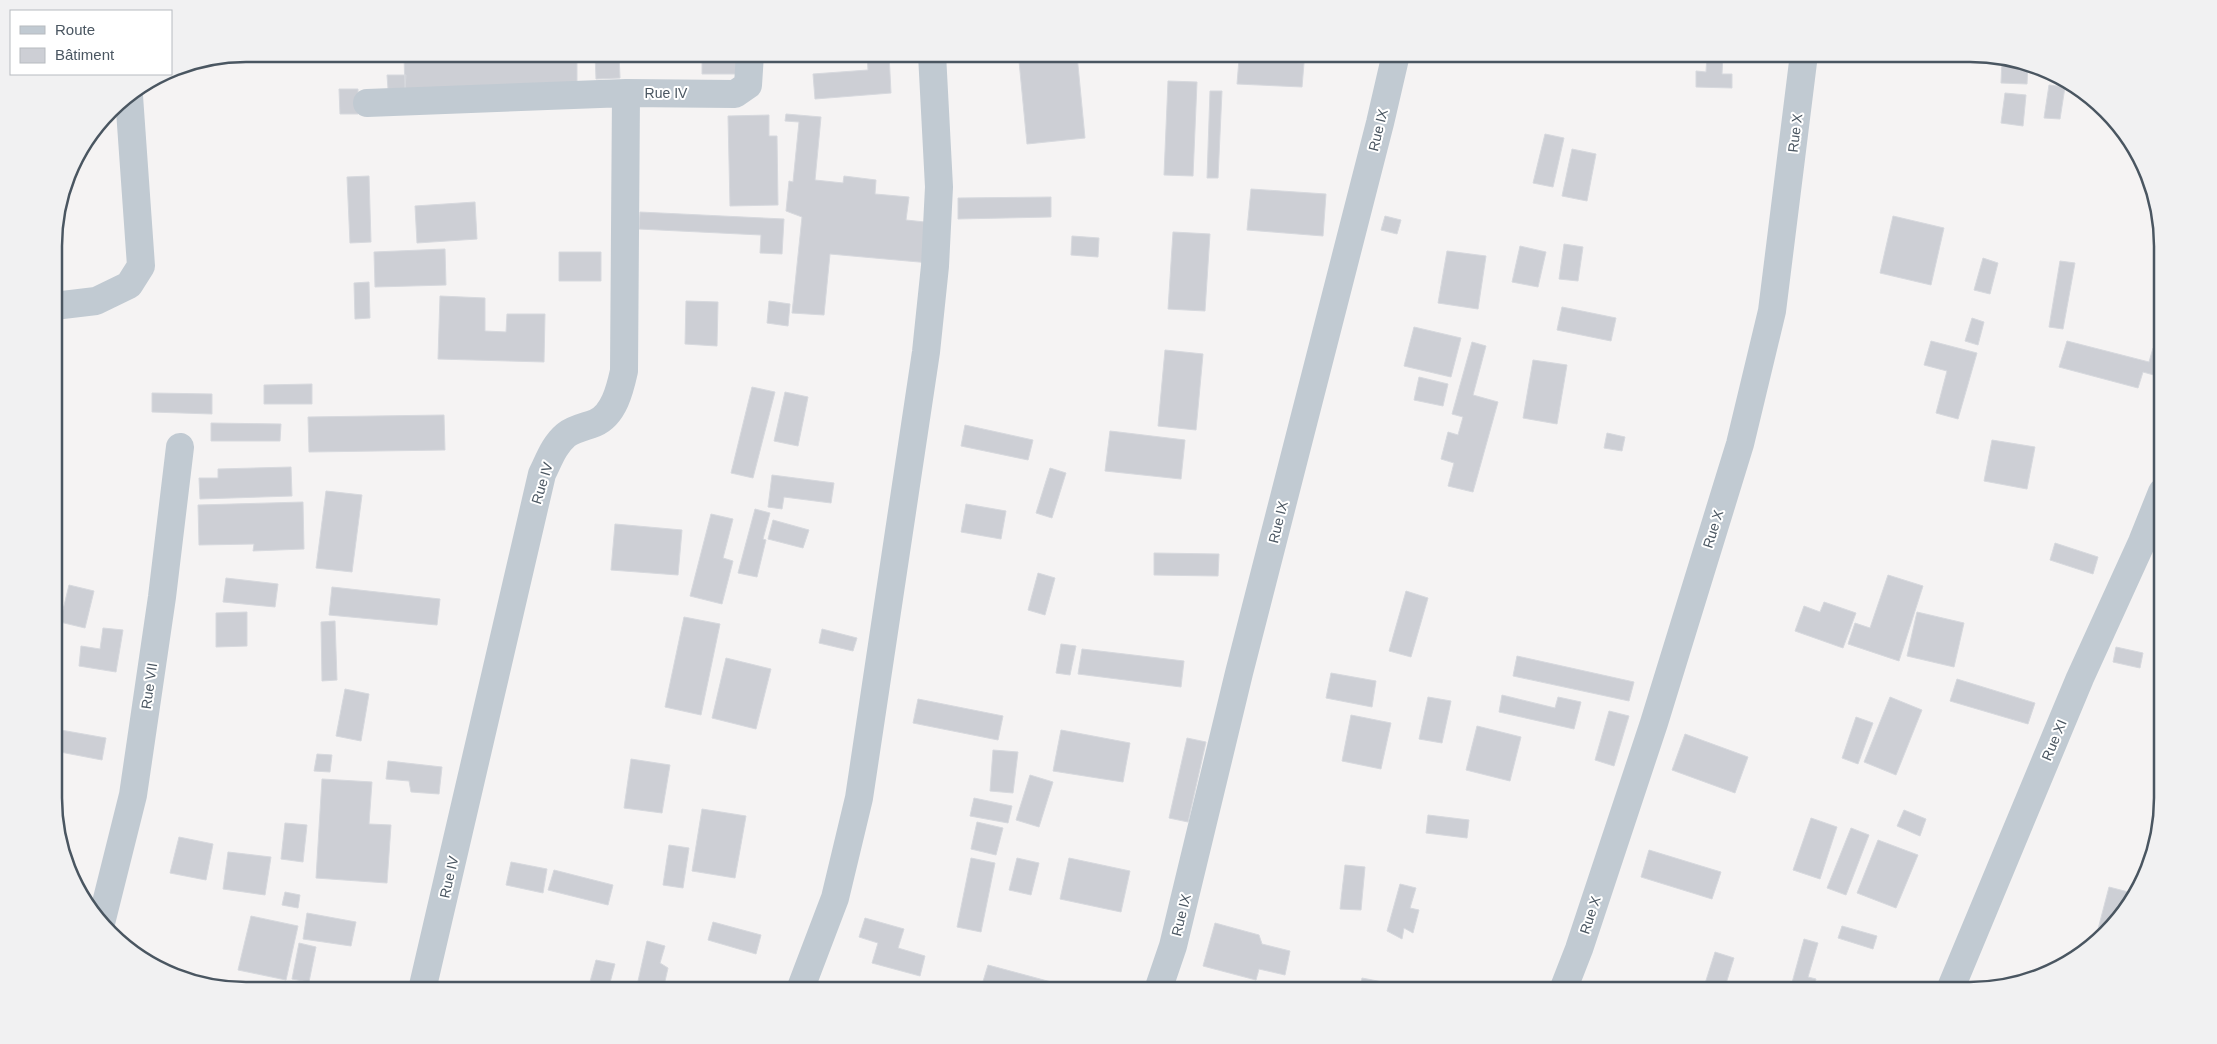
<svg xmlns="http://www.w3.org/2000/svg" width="2217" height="1044" font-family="Arial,sans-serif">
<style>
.building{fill:#cdcfd5;stroke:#d7d9de}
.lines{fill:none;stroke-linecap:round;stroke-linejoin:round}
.minor{stroke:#c1cad2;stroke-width:28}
.labels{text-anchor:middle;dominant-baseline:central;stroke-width:4;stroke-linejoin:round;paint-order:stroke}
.street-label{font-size:14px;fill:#4a5661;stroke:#fff}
.rim{fill:none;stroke:#4a5661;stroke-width:2.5}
</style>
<rect width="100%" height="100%" fill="#f5f3f3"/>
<path class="building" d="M 530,54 L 577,54 L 577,84 L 405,89 L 404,57 Z
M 595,54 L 619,54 L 620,78 L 596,79 Z
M 702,54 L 739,54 L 738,74 L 702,74 Z
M 867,54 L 889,54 L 891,93 L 815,99 L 813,74 L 868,70 Z
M 1707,54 L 1723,54 L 1722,74 L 1732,74 L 1732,88 L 1696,87 L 1696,71 L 1706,72 Z
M 1077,55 L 1085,138 L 1027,144 L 1019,61 Z
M 1239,59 L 1304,63 L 1302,87 L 1237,84 Z
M 2002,60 L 2028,65 L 2027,84 L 2001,83 Z
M 387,75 L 406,75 L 405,89 L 388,89 Z
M 1168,81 L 1197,82 L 1193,176 L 1164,175 Z
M 2049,85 L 2065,87 L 2060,119 L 2044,118 Z
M 339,89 L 358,89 L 358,114 L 340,114 Z
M 1210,91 L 1222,91 L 1218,178 L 1207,178 Z
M 2005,93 L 2026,95 L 2023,126 L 2001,123 Z
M 786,114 L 821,117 L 815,180 L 843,183 L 844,176 L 876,180 L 875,194 L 909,197 L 906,220 L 934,223 L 930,263 L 830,254 L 824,315 L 792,313 L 802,217 L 786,211 L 789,181 L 793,182 L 799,122 L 785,121 Z
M 769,115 L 769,136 L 777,136 L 778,205 L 730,206 L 728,116 Z
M 1545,134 L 1564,138 L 1553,187 L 1533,183 Z
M 1572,149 L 1596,154 L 1587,201 L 1562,196 Z
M 369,176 L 371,242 L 350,243 L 347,177 Z
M 1251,189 L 1326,194 L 1323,236 L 1247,230 Z
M 1051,197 L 1051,217 L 958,219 L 958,198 Z
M 475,202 L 477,239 L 417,243 L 415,206 Z
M 640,212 L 784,219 L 782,254 L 760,253 L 761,235 L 639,229 Z
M 1385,216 L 1401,220 L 1397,234 L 1381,230 Z
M 1893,216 L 1944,228 L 1931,285 L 1880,273 Z
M 1173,232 L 1210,234 L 1205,311 L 1168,309 Z
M 1072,236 L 1099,238 L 1098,257 L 1071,255 Z
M 1564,244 L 1583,247 L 1578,281 L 1559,279 Z
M 1520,246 L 1546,252 L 1538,287 L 1512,282 Z
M 445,249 L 446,285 L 375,287 L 374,252 Z
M 1447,251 L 1486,256 L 1478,309 L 1438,303 Z
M 559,252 L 601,252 L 601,281 L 559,281 Z
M 1983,258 L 1998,263 L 1990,294 L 1974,290 Z
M 2060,261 L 2075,263 L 2063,329 L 2049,327 Z
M 369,282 L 370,318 L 355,319 L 354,283 Z
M 440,296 L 485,298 L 485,331 L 506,332 L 507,314 L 545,314 L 544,362 L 438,359 Z
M 686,301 L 718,302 L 717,346 L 685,344 Z
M 769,301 L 790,304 L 788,326 L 767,323 Z
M 1562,307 L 1616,318 L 1611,341 L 1557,330 Z
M 1972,318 L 1984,322 L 1978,345 L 1965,341 Z
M 1414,327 L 1461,338 L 1451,377 L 1404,366 Z
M 1931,341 L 1977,353 L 1958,419 L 1936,413 L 1947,371 L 1924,365 Z
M 2067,341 L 2149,362 L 2153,348 L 2162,350 L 2161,377 L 2143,372 L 2138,388 L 2059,367 Z
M 1472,342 L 1486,346 L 1473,395 L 1498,402 L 1473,492 L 1448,486 L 1454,463 L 1441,459 L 1448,432 L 1458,435 L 1463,417 L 1452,414 Z
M 1165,350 L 1203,354 L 1196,430 L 1158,426 Z
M 1533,360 L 1567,365 L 1557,424 L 1523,418 Z
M 1419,377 L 1448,384 L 1443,406 L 1414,400 Z
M 312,384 L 312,404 L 264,404 L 264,385 Z
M 752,387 L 775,392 L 753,478 L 731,473 Z
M 785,392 L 808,397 L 798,446 L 774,441 Z
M 152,393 L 212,394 L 212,414 L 152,412 Z
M 444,415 L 445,450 L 309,452 L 308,417 Z
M 211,423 L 281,424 L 280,441 L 211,441 Z
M 965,425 L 1033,440 L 1028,460 L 961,446 Z
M 1110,431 L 1185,440 L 1181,479 L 1105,471 Z
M 1607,433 L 1625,437 L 1622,451 L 1604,448 Z
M 1992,440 L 2035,447 L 2027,489 L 1984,481 Z
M 291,467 L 292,496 L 200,499 L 199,478 L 218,478 L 218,469 Z
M 1050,468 L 1066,473 L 1052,518 L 1036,513 Z
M 772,475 L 834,483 L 831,503 L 784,497 L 782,509 L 768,507 Z
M 326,491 L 362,495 L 352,572 L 316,568 Z
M 303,502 L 304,549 L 253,551 L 254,544 L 199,545 L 198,505 Z
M 966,504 L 1006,511 L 1001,539 L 961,532 Z
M 755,509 L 770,513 L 763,539 L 766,540 L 757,577 L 738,573 Z
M 711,514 L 733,519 L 723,558 L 733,561 L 722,604 L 690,596 Z
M 773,520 L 809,530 L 803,548 L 768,539 Z
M 615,524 L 682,530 L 678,575 L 611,570 Z
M 2055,543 L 2098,557 L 2093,574 L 2050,560 Z
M 1154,553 L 1219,554 L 1218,576 L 1154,575 Z
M 1038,573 L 1055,578 L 1045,615 L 1028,610 Z
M 1888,575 L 1923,586 L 1899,661 L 1848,644 L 1855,623 L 1870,628 Z
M 226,578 L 278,584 L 275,607 L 223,602 Z
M 69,585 L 94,591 L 85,628 L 60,622 Z
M 332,587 L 440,599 L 437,625 L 329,615 Z
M 1406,591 L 1428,598 L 1411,657 L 1389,651 Z
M 1824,602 L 1856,613 L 1843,648 L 1795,631 L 1804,606 L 1820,612 Z
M 247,612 L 247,646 L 216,647 L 216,613 Z
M 1917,612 L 1964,623 L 1954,667 L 1907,656 Z
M 684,617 L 720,624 L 701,715 L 665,707 Z
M 335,621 L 337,680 L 322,681 L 321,622 Z
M 103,628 L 123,630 L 116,672 L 79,666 L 81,646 L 100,649 Z
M 822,629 L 857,638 L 853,651 L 819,643 Z
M 1061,644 L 1076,646 L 1070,675 L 1056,673 Z
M 2116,647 L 2143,653 L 2140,668 L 2113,662 Z
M 1082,649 L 1184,661 L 1181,687 L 1078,674 Z
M 1517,656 L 1634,682 L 1629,701 L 1513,676 Z
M 726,658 L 771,669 L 756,729 L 712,718 Z
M 1331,673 L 1376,681 L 1372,707 L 1326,698 Z
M 1957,679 L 2035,703 L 2028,724 L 1950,701 Z
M 345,689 L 369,694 L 361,741 L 336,736 Z
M 1502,695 L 1555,708 L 1558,697 L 1581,702 L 1574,729 L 1499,712 Z
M 1428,697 L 1451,701 L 1442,743 L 1419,739 Z
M 1890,697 L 1922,710 L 1896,775 L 1864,762 Z
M 918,699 L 1003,716 L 998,740 L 913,723 Z
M 1609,711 L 1629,716 L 1614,766 L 1595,760 Z
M 1351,715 L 1391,723 L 1381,769 L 1342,761 Z
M 1856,717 L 1873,723 L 1858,764 L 1842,758 Z
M 1477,726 L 1521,737 L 1510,781 L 1466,770 Z
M 55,729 L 106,738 L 102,760 L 55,751 Z
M 1061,730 L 1130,743 L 1123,782 L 1053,771 Z
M 1685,734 L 1748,757 L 1735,793 L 1672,770 Z
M 1187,738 L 1206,742 L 1188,822 L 1169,818 Z
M 993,750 L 1018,752 L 1013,793 L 990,791 Z
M 317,754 L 332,755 L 330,772 L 314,771 Z
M 631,759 L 670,765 L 662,813 L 624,808 Z
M 388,761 L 442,767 L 439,794 L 411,792 L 409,781 L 386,779 Z
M 1030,775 L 1053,782 L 1039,827 L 1016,820 Z
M 322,779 L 372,782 L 369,824 L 391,825 L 387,883 L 316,878 Z
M 974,798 L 1012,806 L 1008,823 L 970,816 Z
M 702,809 L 746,816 L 735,878 L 692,871 Z
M 1904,810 L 1926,819 L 1920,836 L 1897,826 Z
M 1428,815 L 1469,820 L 1467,838 L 1426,833 Z
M 1811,818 L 1837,827 L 1820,879 L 1793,870 Z
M 977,822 L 1003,828 L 996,855 L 971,849 Z
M 285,823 L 307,825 L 303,862 L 281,859 Z
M 1851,828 L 1869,835 L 1846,895 L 1827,888 Z
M 179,837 L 213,844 L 206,880 L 170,873 Z
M 1878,840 L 1918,855 L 1896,908 L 1857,893 Z
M 669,845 L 689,848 L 683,888 L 663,885 Z
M 1649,850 L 1721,872 L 1712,899 L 1641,877 Z
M 2146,851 L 2152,853 L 2148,872 L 2140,886 L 2136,885 Z
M 228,852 L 271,857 L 265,895 L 223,889 Z
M 971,858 L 995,863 L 981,932 L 957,927 Z
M 1017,858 L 1039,863 L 1031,895 L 1009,890 Z
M 1069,858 L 1130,871 L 1121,912 L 1060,899 Z
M 511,862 L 547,869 L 543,893 L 506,885 Z
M 1345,865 L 1365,867 L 1361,910 L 1340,909 Z
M 554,870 L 613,885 L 608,905 L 548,890 Z
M 1400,884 L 1416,888 L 1410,908 L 1419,910 L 1413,933 L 1404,928 L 1402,939 L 1387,931 Z
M 2109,887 L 2136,894 L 2123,915 L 2102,935 L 2097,933 Z
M 285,892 L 300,895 L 298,908 L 282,905 Z
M 307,913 L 356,922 L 351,946 L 303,939 Z
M 251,916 L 298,926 L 286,980 L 238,970 Z
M 865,918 L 904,929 L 898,948 L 925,956 L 920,976 L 872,963 L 878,943 L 859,937 Z
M 713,922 L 761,935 L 756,954 L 708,940 Z
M 1215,923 L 1259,935 L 1262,944 L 1290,951 L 1285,975 L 1259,969 L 1256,980 L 1203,966 Z
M 1842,926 L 1877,936 L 1873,949 L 1838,938 Z
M 1804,939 L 1818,943 L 1808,977 L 1816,979 L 1813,990 L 1790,990 Z
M 647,941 L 665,946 L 660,963 L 668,968 L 663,990 L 636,990 Z
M 299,943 L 316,947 L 309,982 L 292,979 Z
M 1715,952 L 1734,958 L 1724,990 L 1703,990 Z
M 596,960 L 615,964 L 608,990 L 588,989 Z
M 988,965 L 1081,990 L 990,990 L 981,988 Z
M 1362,978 L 1424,990 L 1360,990 Z
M 1317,982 L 1332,986 L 1330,990 L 1315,990 Z"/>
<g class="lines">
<path class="minor" d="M 367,103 L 626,93 L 735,94 L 748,85 L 750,54
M 54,306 L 96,301 L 129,285 L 141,266 L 129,96
M 101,923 L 133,795 L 162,597 L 180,447
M 422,990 L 542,474 C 549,460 554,445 566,435 C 575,428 585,427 595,423 C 614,415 620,389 624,371 L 626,93
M 800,990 L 835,898 L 859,798 L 926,352 L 935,266 L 939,187 L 932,54
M 1158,990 L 1173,946 L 1239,673 L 1380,123 L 1396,54
M 1563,990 L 1579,949 L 1654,723 L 1740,444 L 1772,311 L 1804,54
M 1950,990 L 2080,678 L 2142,542 L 2162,492"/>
</g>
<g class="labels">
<g class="street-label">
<text x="666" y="93">Rue IV</text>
<text transform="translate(1378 130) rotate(-76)">Rue IX</text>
<text transform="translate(1795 133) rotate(-83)">Rue X</text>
<text transform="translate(542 483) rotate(-73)">Rue IV</text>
<text transform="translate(1278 522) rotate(-76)">Rue IX</text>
<text transform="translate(1713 529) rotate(-73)">Rue X</text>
<text transform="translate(149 686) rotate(-82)">Rue VII</text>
<text transform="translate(2054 740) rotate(-67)">Rue XI</text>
<text transform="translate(449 877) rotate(-77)">Rue IV</text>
<text transform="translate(1181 915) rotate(-76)">Rue IX</text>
<text transform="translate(1590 915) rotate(-72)">Rue X</text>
</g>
</g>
<path d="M0 0H2217V1044H0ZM246 62H1970A184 184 0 0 1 2154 246V798A184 184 0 0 1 1970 982H246A184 184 0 0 1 62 798V246A184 184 0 0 1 246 62Z" fill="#f1f1f2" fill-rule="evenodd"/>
<path class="rim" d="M246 62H1970A184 184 0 0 1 2154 246V798A184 184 0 0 1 1970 982H246A184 184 0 0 1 62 798V246A184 184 0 0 1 246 62Z"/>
<rect x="10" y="10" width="162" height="65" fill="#ffffff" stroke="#b7bbc0"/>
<rect x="20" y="26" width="25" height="8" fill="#c1cad2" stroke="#b7bbc0"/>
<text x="55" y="35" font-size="15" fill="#4a5661">Route</text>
<rect x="20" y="48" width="25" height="15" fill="#cdcfd5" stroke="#b7bbc0"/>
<text x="55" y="60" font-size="15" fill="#4a5661">Bâtiment</text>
</svg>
